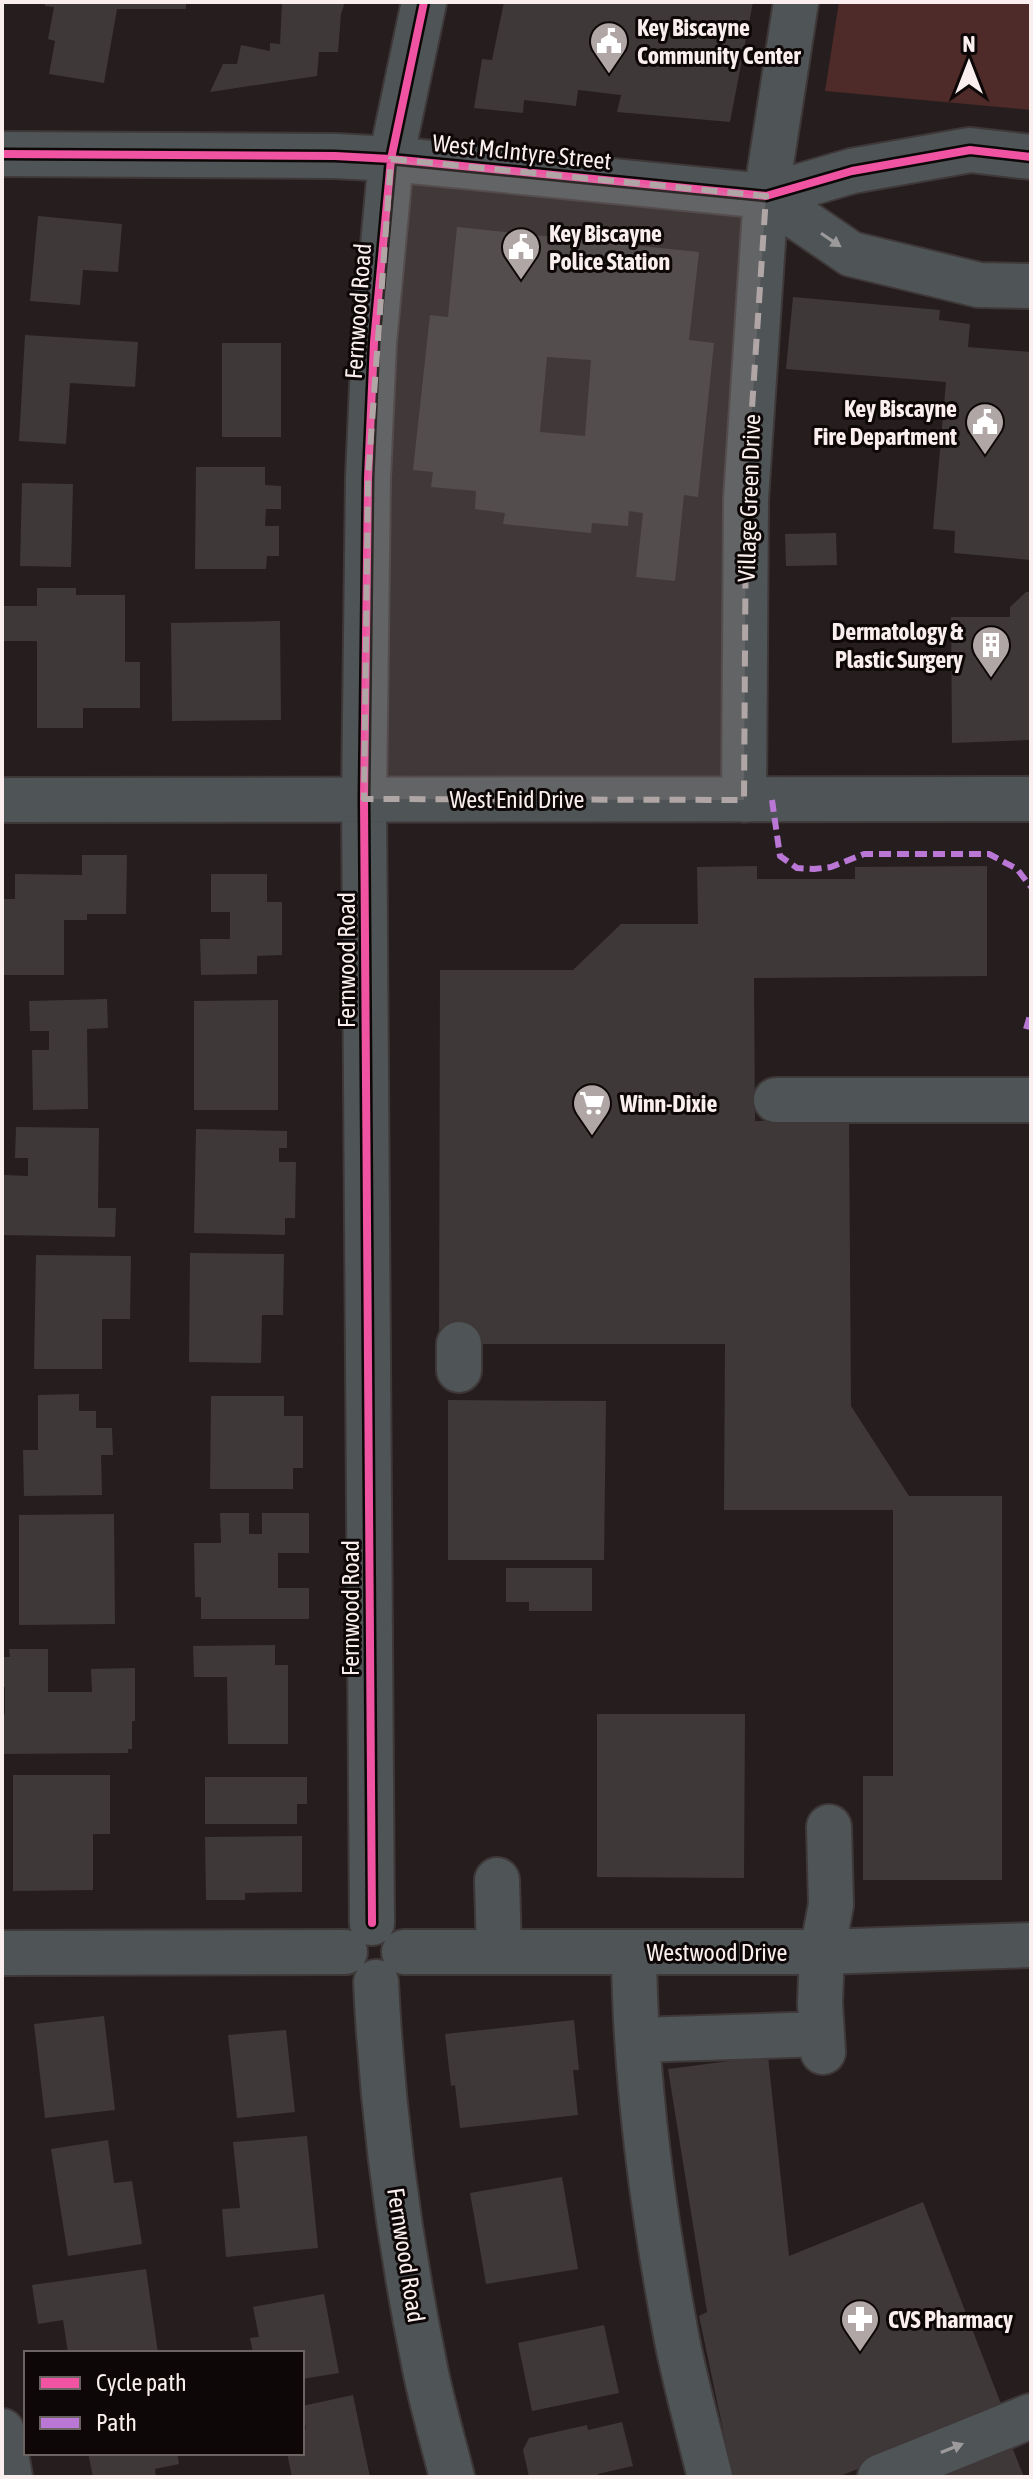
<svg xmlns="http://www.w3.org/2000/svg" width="1033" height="2479" font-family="'Asap Condensed',sans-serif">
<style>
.green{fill:#4e2a28}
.building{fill:#3e3838;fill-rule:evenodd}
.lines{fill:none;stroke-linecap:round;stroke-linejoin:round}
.minor-casing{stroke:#3f3838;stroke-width:48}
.minor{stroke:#4f5456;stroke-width:44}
.quiet{stroke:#ba77d6;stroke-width:6;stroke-dasharray:12 6;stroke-linecap:butt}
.cycleway-casing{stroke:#0d0807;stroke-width:13}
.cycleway{stroke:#f153a3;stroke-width:8}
.oneway{fill:#9c9a9a}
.marked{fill:#b0a6a5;fill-opacity:0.2;stroke:#b0a6a5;stroke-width:6;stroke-dasharray:16 10;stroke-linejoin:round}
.labels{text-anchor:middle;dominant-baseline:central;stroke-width:6;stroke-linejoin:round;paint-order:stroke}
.poi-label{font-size:24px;font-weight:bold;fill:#faefee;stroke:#0d0807;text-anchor:start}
.street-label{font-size:24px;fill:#faefee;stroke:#0d0807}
</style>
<rect width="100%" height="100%" fill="#261e1e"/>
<path class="green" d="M 839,2 L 1031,2 L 1031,110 L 825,91 Z"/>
<path class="building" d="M 45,2 L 186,2 L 186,9 L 117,9 L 104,83 L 49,74 L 55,41 L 48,39 L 54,7 L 45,6 Z
M 282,2 L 345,2 L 341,14 L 338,52 L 319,52 L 317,76 L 210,92 L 223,64 L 237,64 L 241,45 L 270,51 L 270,43 L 280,44 Z
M 504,2 L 753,2 L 730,122 L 617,112 L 621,95 L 578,90 L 576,106 L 524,100 L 523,113 L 474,108 L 482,59 L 492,60 Z
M 38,216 L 122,224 L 118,272 L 83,270 L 80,305 L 30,301 Z
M 457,227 L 699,252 L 689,340 L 714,343 L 698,497 L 684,495 L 675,581 L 636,577 L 643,513 L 629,511 L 628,526 L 592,523 L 591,533 L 503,524 L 505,513 L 475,509 L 476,491 L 431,487 L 433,472 L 413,470 L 430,315 L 448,317 ZM 547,357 L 591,360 L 585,436 L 540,432 Z
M 793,297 L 940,310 L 939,320 L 970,324 L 968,347 L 1031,352 L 1031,560 L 954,553 L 955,531 L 933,529 L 946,382 L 786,369 Z
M 25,335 L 138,342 L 135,387 L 70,383 L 66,444 L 19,441 Z
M 222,343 L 281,343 L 281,437 L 222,437 Z
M 196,467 L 265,467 L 265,485 L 281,486 L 281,509 L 266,509 L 265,526 L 279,526 L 279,556 L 267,556 L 266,569 L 195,569 Z
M 22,483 L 73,484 L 71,567 L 20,566 Z
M 836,533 L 837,565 L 786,566 L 785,534 Z
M 37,588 L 76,588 L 76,595 L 125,595 L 125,662 L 140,662 L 140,708 L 83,708 L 83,728 L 37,728 L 37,641 L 3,641 L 3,606 L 37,606 Z
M 1026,592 L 1031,592 L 1031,740 L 952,743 L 951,617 L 1010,617 L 1010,607 Z
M 280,621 L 281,720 L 172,721 L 171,623 Z
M 82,855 L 127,855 L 126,914 L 87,914 L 87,920 L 64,920 L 64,975 L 2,975 L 2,899 L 15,899 L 15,874 L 82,875 Z
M 757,866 L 757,879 L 855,879 L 855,867 L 987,866 L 987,976 L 754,978 L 755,1121 L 849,1120 L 851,1406 L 909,1496 L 1002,1496 L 1002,1880 L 863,1880 L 863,1776 L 893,1776 L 893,1510 L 724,1510 L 725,1344 L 439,1344 L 440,970 L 573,970 L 621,924 L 698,924 L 697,867 Z
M 211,874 L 267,874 L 267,902 L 282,902 L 282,955 L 257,956 L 257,974 L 201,975 L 200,939 L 230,939 L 230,912 L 211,912 Z
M 107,999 L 108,1028 L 87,1029 L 88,1109 L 33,1110 L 32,1050 L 49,1050 L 49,1031 L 30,1031 L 29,1001 Z
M 278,1000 L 278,1110 L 194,1110 L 194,1001 Z
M 16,1127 L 99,1128 L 98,1208 L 116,1208 L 115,1237 L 4,1235 L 4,1175 L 28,1176 L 28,1158 L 15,1158 Z
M 196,1129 L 287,1131 L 287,1148 L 279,1148 L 279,1162 L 296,1162 L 295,1218 L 285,1218 L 285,1235 L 194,1233 Z
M 190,1253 L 284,1254 L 283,1315 L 262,1315 L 261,1363 L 189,1362 Z
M 36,1255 L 131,1256 L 130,1319 L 102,1319 L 102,1369 L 34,1369 Z
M 79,1394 L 79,1411 L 96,1411 L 96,1428 L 112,1428 L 113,1455 L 101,1455 L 102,1495 L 24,1496 L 23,1450 L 38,1450 L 38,1395 Z
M 211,1396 L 284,1396 L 284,1416 L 303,1416 L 303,1468 L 293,1468 L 293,1489 L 210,1489 Z
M 448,1400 L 606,1401 L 604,1560 L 448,1560 Z
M 220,1513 L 249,1513 L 249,1534 L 262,1534 L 262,1513 L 309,1513 L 309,1553 L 278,1553 L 278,1588 L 309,1588 L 309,1619 L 201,1619 L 201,1597 L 195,1597 L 194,1543 L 221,1543 Z
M 114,1514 L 115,1624 L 19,1625 L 19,1515 Z
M 506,1568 L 592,1568 L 592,1611 L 529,1611 L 529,1602 L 506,1602 Z
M 275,1645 L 275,1665 L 288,1665 L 288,1744 L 228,1744 L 227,1677 L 194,1677 L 193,1646 Z
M 9,1649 L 48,1649 L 48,1692 L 92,1692 L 91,1669 L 135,1668 L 135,1721 L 132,1721 L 132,1749 L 128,1749 L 128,1753 L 2,1754 L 2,1714 L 5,1714 L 5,1687 L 2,1687 L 2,1657 L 10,1657 Z
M 597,1714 L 745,1714 L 744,1878 L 597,1877 Z
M 13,1775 L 110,1775 L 110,1834 L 93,1834 L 93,1890 L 13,1891 Z
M 205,1777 L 307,1777 L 307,1804 L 297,1804 L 297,1824 L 205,1824 Z
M 302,1836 L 302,1892 L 245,1893 L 245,1900 L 206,1900 L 205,1837 Z
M 104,2016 L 115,2110 L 45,2118 L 34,2024 Z
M 574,2020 L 579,2070 L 573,2070 L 578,2115 L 460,2128 L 455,2085 L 451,2086 L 445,2034 Z
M 286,2030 L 295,2112 L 237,2118 L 228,2035 Z
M 768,2056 L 789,2256 L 923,2202 L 1003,2409 L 838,2477 L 733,2477 L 699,2316 L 707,2312 L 668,2069 Z
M 307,2136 L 318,2248 L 226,2257 L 222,2209 L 240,2208 L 233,2142 Z
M 108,2140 L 114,2183 L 132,2181 L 142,2244 L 68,2256 L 51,2149 Z
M 562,2177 L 578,2269 L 486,2284 L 470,2193 Z
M 146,2269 L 158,2353 L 68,2353 L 63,2320 L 38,2324 L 32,2285 Z
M 324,2294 L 339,2373 L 302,2379 L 302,2353 L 253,2353 L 250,2338 L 259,2337 L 253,2307 Z
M 604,2325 L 619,2393 L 532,2411 L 518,2343 Z
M 353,2395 L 370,2477 L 292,2477 L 287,2453 L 302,2453 L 302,2430 L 306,2429 L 302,2406 Z
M 622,2422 L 633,2466 L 598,2474 L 598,2477 L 529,2477 L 523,2450 L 529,2438 L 587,2425 L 588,2430 Z
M 1006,2432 L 1024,2477 L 898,2477 Z
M 88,2453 L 177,2453 L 179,2464 L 155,2469 L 156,2477 L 93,2477 Z"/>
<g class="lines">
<defs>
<path id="minor" d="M 2,154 L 335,156 L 391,159 L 766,196 L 852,171 L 970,150 L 1031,157
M 766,196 L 851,254 L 979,285 L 1031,286
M 2,800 L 1031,799
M 744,800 L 746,499 L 766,196 L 796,2
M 776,1100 L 1031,1100
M 459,1344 L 459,1370
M 497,1880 L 499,1952
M 372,1923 L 364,799 L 368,478 L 374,342 L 391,159 L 424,2
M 404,1952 L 822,1952 L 1031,1945
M 634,1952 C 635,2081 653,2213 677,2340 C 686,2386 699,2432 710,2477
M 2,1953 L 345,1952
M 376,1982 C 382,2108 398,2234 423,2358 C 430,2398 442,2437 452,2477
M 638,2040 L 822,2034
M 823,2052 L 820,2003 L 822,1952 L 831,1905 L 829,1827
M 2,2431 L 10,2477
M 880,2477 L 1031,2416"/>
</defs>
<use href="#minor" class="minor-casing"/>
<use href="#minor" class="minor"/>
<path class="quiet" d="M 772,800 L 780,856 L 797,868 L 814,869 L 831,867 L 864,854 L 989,854 L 1017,869 L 1031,887
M 1026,1029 L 1031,1012"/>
<defs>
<path id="cycleway" d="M 2,154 L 335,156 L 391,159 L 766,196 L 852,171 L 970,150 L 1031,157
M 372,1923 L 364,799 L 368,478 L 374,342 L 391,159 L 424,2"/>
</defs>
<use href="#cycleway" class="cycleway-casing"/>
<use href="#cycleway" class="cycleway"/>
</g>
<defs><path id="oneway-solid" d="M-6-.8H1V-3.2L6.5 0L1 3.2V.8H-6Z" transform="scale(2)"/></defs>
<g class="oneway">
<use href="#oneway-solid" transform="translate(831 240) rotate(34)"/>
<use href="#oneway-solid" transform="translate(952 2448) rotate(-22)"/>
</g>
<path class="marked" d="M 391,159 L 766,196 L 746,499 L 744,800 L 364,799 L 368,478 Z"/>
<defs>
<symbol id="civic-pin" viewBox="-11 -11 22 30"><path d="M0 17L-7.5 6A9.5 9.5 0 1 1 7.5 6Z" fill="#b0a6a5" stroke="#0d0807"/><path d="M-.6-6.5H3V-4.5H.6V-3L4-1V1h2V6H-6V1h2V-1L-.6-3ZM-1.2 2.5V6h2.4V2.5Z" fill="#fff"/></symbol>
<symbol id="building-pin" viewBox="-11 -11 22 30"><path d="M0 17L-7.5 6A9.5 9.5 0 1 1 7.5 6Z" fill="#b0a6a5" stroke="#0d0807"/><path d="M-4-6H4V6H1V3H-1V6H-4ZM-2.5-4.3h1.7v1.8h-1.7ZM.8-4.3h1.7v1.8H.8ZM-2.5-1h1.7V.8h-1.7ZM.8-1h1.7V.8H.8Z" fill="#fff"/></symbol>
<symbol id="supermarket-pin" viewBox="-11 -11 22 30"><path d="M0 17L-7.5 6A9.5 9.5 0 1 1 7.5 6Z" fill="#b0a6a5" stroke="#0d0807"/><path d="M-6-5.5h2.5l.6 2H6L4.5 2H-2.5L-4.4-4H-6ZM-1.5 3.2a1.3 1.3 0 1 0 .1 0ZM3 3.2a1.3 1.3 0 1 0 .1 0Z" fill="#fff"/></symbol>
<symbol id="pharmacy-pin" viewBox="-11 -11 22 30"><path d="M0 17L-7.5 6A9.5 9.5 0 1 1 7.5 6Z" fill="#b0a6a5" stroke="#0d0807"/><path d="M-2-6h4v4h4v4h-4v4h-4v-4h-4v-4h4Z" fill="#fff"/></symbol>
</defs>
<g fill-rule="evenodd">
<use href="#civic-pin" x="587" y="19" width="44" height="60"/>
<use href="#civic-pin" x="499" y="225" width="44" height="60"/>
<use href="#civic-pin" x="963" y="400" width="44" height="60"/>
<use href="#building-pin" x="969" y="623" width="44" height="60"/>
<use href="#supermarket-pin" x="570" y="1081" width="44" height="60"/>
<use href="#pharmacy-pin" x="838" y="2297" width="44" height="60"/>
</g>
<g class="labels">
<g class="poi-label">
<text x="637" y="27">Key Biscayne<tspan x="637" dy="28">Community Center</tspan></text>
<text x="549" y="233">Key Biscayne<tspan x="549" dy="28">Police Station</tspan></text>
<text x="957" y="408" text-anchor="end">Key Biscayne<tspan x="957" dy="28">Fire Department</tspan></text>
<text x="963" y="631" text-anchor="end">Dermatology &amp;<tspan x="963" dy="28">Plastic Surgery</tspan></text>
<text x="620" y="1103">Winn-Dixie</text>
<text x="888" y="2319">CVS Pharmacy</text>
</g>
<g class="street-label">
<text transform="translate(522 152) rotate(6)">West McIntyre Street</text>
<text transform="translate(358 311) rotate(-86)">Fernwood Road</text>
<text transform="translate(749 498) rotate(-88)">Village Green Drive</text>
<text x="517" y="799">West Enid Drive</text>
<text transform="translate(346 960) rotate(-90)">Fernwood Road</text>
<text transform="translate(350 1608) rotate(-90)">Fernwood Road</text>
<text x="717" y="1952">Westwood Drive</text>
<text transform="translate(406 2255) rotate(81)">Fernwood Road</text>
</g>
</g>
<rect width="1033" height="2479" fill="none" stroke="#faefee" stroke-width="8"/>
<rect x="24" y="2351" width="280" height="104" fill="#0d0807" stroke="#6c6463" stroke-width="2"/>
<rect x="40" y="2377" width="40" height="12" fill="#f153a3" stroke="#6c6463" stroke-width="2"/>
<text x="96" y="2391" font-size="24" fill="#faefee">Cycle path</text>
<rect x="40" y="2417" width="40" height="12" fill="#ba77d6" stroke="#6c6463" stroke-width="2"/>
<text x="96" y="2431" font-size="24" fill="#faefee">Path</text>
<g transform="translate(969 64)" stroke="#0d0807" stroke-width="6" paint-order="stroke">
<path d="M0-6L14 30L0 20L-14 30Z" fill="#faefee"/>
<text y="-12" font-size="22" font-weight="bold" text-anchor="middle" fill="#faefee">N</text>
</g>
</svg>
